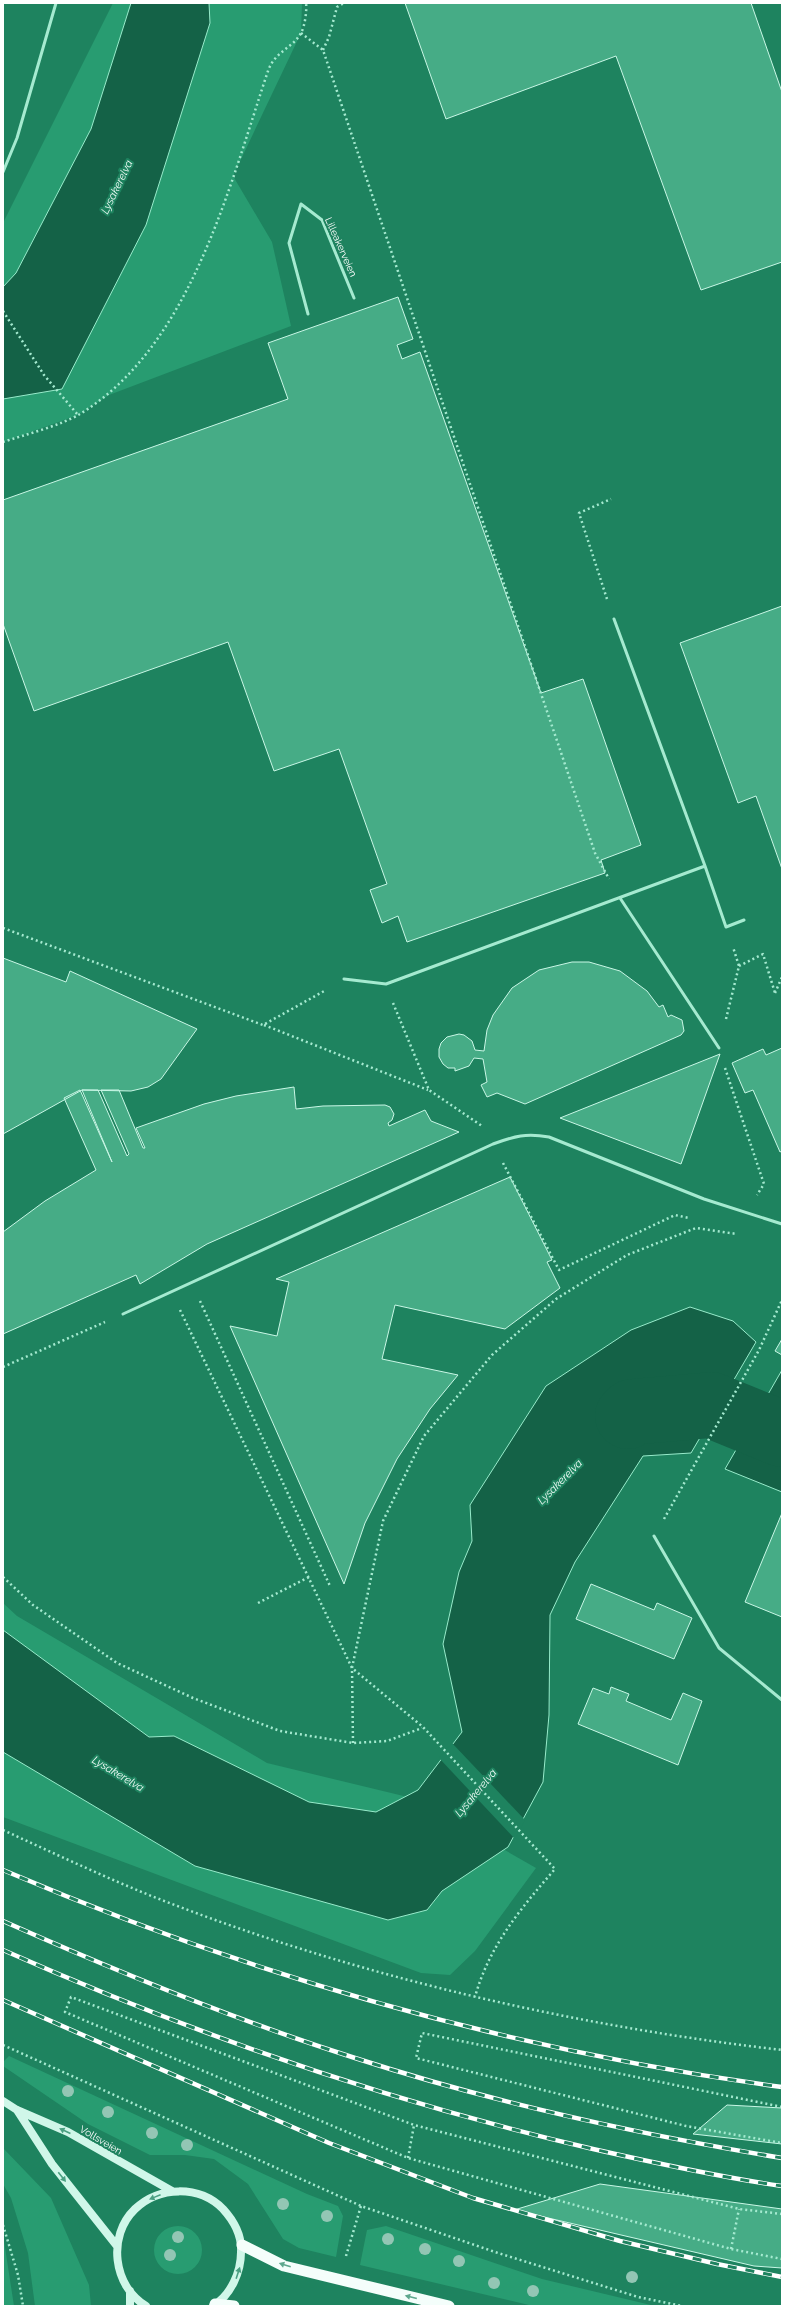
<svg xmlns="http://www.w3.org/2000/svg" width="785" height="2309" font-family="Raleway,sans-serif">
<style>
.green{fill:#289c71}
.water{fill:#146247;stroke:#98ebcb}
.pier{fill:#1e835f}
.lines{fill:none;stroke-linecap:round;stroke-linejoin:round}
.river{stroke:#146247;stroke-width:66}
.building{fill:#46ac86;stroke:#c9f7e6}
.path{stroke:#a5ead0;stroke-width:2.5;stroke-dasharray:2 3;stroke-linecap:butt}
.service{stroke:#a5ead0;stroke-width:3}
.secondary{stroke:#d0f7e9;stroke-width:8}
.trunk{stroke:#f4fefb;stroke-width:11}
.rail-casing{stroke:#fff;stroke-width:4.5}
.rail{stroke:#1e835f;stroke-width:3;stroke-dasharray:9;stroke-linecap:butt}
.tree{fill:#93c6b4}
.oneway{fill:#4aa082}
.oneway2{fill:#5ea88e}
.labels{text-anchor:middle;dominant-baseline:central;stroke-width:4;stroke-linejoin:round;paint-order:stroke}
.street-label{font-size:10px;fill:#fff;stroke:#1e835f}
.water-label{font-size:11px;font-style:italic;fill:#f3fdf9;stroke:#1e835f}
</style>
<rect width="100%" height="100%" fill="#1e835f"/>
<path class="green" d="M 113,3 L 302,3 L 301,33 L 233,176 L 272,242 L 291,326 L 109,395 L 78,415 L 3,442 L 3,223 Z
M 3,1603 L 17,1616 L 267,1763 L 416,1799 L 536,1868 L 475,1951 L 450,1975 L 421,1973 L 3,1817 Z
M 9,2056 L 307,2194 L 338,2206 L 343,2216 L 336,2257 L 299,2248 L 283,2239 L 248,2184 L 214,2159 L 185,2155 L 150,2155 L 88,2124 L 3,2066 L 3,2062 Z
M 3,2148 L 51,2198 L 89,2285 L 91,2306 L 35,2306 L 28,2253 L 11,2198 L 3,2184 Z
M154 2250a24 24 0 1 1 48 0a24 24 0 1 1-48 0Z
M 386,2226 L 542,2279 L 655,2306 L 533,2306 L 360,2265 L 367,2230 Z
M 3,2239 L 4,2241 L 14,2306 L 3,2306 Z"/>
<path class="water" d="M 131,3 L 209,3 L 210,23 L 146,225 L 62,389 L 3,399 L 3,287 L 16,273 L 91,129 Z
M 690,1307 L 733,1321 L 756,1342 L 691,1453 L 643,1456 L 575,1562 L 550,1615 L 549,1715 L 543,1782 L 508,1847 L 442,1891 L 427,1910 L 388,1920 L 195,1866 L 3,1752 L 3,1630 L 149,1737 L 174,1736 L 309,1802 L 376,1812 L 418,1790 L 462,1732 L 443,1644 L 459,1572 L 472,1541 L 470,1505 L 546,1386 L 631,1330 Z
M 782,1370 L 782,1492 L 725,1469 Z"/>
<path class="pier" d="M 452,1743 L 525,1820 L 515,1839 L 439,1758 Z"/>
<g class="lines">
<path class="river" d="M 628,1416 L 632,1412 L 711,1405 L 782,1434"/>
</g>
<path class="building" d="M 405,3 L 751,3 L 782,92 L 782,262 L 701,290 L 616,56 L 446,119 Z
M 398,297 L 413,339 L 397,345 L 402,359 L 420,352 L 541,693 L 583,679 L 641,845 L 601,860 L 605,873 L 407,942 L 398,916 L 382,923 L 370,890 L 387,884 L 339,749 L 274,771 L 228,642 L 34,711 L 3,624 L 3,500 L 288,399 L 268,343 Z
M 782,606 L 782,869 L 756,796 L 738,803 L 680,643 Z
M 3,958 L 66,982 L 70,971 L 197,1029 L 161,1079 L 148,1087 L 131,1091 L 82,1090 L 3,1134 Z
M 572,962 L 589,962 L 620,971 L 647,991 L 659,1007 L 663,1005 L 668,1017 L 671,1015 L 682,1020 L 684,1031 L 681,1035 L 525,1104 L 497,1093 L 487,1097 L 481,1085 L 487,1082 L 483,1059 L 474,1058 L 469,1066 L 455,1071 L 455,1068 L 448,1068 L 443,1064 L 439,1057 L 439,1049 L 441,1043 L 447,1037 L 459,1034 L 464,1035 L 472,1041 L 475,1050 L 484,1051 L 487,1030 L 493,1015 L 512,988 L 539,970 Z
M 782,1048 L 782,1151 L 780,1152 L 753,1090 L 745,1093 L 732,1063 L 763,1049 L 766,1055 Z
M 720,1054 L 681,1164 L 560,1118 Z
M 294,1087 L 296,1109 L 323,1106 L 385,1105 L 390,1107 L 394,1114 L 392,1120 L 388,1123 L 389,1126 L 425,1110 L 431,1121 L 459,1132 L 207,1244 L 140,1284 L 136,1275 L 3,1334 L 3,1232 L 45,1201 L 96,1170 L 64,1098 L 80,1090 L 112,1162 L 82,1090 L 98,1090 L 127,1156 L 129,1154 L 101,1090 L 119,1090 L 143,1148 L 145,1148 L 136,1128 L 204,1104 L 236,1096 Z
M 510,1177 L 552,1260 L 547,1262 L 560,1288 L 505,1329 L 395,1305 L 382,1359 L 458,1375 L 430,1409 L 397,1459 L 365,1523 L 344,1584 L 230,1326 L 277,1336 L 289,1282 L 276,1279 Z
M 782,1339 L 782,1355 L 775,1351 Z
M 782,1513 L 782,1617 L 745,1602 Z
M 591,1584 L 654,1610 L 657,1603 L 692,1618 L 674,1659 L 576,1619 Z
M 611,1687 L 629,1694 L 626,1701 L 671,1720 L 683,1693 L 702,1701 L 678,1765 L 578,1724 L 593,1688 L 609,1694 Z
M 727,2105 L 782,2108 L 782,2144 L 693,2134 Z
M 600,2184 L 782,2209 L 782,2268 L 754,2266 L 514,2210 Z"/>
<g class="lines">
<path class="path" d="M 301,33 L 323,50 L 595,853 L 609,879
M 323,50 L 329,37 L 337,7 L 344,3
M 3,311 L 44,375 L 78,415
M 3,442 C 24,435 62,425 80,414 C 191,346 229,187 268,71 C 275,51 293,48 301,33 C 305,26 307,10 306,3
M 607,599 L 579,513 L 611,499
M 3,928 L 263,1025 L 326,990
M 739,966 L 763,954 L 775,993
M 775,993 L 782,977
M 393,1003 L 429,1090 L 482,1126
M 726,1019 L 739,966 L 733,947
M 264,1025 L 428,1090
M 725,1068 L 764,1184 L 757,1195
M 503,1163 L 559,1270 L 675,1215 L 689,1218
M 200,1301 L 330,1586
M 180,1310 L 352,1668 L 423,1727 L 555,1869 C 521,1908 489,1946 475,1997
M 3,1367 L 105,1322
M 664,1519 L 759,1350 L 782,1300
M 3,1577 L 33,1605 L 117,1663 L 193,1698 L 280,1731 L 353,1743 L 387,1741 L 422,1728
M 258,1603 L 309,1577
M 353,1743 L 352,1668 L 383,1521 L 424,1436 L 492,1355 L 556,1299 L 627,1255 L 696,1228 L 737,1234
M 3,1830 C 51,1852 100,1875 149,1895 C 351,1975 566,2025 782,2050
M 3,2045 L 361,2206 L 498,2253 L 638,2297 L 682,2306
M 782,2107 L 422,2033 L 416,2058 L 686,2126 L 782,2143
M 408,2158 L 414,2125
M 782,2214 L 739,2209 L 414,2125 L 71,1997 L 65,2012 L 408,2158 L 731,2249 L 782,2259
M 3,2225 L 18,2275 L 23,2306
M 731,2249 L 739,2209
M 346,2256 L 361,2206"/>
<path class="service" d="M 3,172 L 17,138 L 56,3
M 308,314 L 289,243 L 301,204 L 322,220 L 354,298
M 705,866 L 726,927 L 744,920
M 620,898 L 719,1048
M 344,979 L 386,984 L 705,866 L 614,619
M 123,1314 L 493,1144 C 515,1136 526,1133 549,1137 L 704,1199 L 782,1224
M 654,1536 L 719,1648 L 782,1700"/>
<path class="secondary" d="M 3,2101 L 17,2110 L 68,2132 L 172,2191
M 17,2110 L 52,2164 L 117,2246
M 130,2306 L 130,2291
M 146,2306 C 113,2286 107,2236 135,2209 C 159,2186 199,2185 223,2209 C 234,2221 242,2235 241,2252 C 241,2272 231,2295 213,2306"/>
<path class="trunk" d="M 242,2245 L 284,2266 L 449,2306
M 215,2304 L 234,2306"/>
<defs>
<path id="rail" d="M 3,1870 C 252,1976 514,2051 782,2087
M 3,1921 C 118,1972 235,2020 355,2058 C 494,2103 637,2134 782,2158
M 3,1950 C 193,2034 390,2102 593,2149 C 655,2163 719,2177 782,2186
M 3,2000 L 329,2143 L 473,2198 L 620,2241 L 717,2264 L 782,2277"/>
</defs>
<use href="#rail" class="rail-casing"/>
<use href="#rail" class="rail"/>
</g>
<g class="tree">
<circle cx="68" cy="2091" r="6"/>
<circle cx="108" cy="2112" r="6"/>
<circle cx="152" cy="2133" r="6"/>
<circle cx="187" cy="2145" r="6"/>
<circle cx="283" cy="2204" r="6"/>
<circle cx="327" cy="2216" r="6"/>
<circle cx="178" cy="2237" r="6"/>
<circle cx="388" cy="2239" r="6"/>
<circle cx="425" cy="2249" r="6"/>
<circle cx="170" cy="2255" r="6"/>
<circle cx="459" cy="2261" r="6"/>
<circle cx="632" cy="2277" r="6"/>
<circle cx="494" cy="2283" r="6"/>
<circle cx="533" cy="2291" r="6"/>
</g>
<defs><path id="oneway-solid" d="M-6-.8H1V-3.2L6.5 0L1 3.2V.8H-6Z"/></defs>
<g class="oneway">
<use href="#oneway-solid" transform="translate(65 2131) rotate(-155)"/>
<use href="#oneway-solid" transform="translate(62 2177) rotate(52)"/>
<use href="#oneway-solid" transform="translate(155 2197) rotate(158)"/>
<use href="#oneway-solid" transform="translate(238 2273) rotate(-72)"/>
</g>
<g class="oneway2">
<use href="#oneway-solid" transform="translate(285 2265) rotate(-162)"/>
<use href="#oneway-solid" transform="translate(411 2297) rotate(-166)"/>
</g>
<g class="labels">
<g class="street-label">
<text transform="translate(341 247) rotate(66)">Lilleakerveien</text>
<text transform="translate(101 2140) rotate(30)">Vollsveien</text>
</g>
<g class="water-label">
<text transform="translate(117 187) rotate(-64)">Lysakerelva</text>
<text transform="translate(560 1482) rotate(-45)">Lysakerelva</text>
<text transform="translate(118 1774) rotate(31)">Lysakerelva</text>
<text transform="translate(476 1793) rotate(-50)">Lysakerelva</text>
</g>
</g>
<rect width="785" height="2309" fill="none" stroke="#ffffff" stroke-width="8"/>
</svg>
